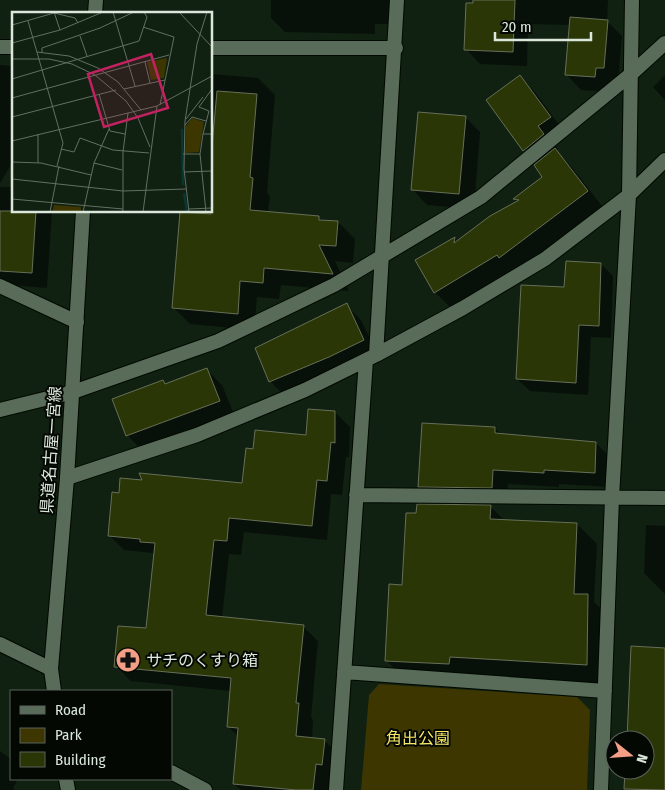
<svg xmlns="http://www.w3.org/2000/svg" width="665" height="790" font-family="'Fira Sans Condensed','Noto Sans JP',sans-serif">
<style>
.green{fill:#3d3600}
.shadow{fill:#0007}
.building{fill:#2a3606;stroke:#676f58}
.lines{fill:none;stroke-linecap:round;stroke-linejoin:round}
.minor-casing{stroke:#000901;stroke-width:16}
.tertiary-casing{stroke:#000901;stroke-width:16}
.secondary-casing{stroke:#000901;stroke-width:16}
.minor{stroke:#596c59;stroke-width:14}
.tertiary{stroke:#596c59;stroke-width:14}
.secondary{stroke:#596c59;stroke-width:14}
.labels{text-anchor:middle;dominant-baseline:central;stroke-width:4;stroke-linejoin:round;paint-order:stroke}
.street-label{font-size:16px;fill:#dce7dc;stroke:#030803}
.poi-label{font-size:16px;fill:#dce7dc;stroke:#030803;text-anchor:start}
.park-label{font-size:16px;fill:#f8e766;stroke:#030803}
.inset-river{fill:none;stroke:#083633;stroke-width:2.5}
.inset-road{fill:none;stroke:#627062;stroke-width:1}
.view{fill:#c32261;fill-opacity:0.15;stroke:#c32261;stroke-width:2.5}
.inset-edge{fill:none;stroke:#dce7dc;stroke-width:2.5}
</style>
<rect width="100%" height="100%" fill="#102011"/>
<path class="green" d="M 379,684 L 577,697 L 590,710 L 587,790 L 361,790 L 369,695 Z"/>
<path class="shadow" d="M 271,0 L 393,0 L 392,15 L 389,14 L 389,24 L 375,24 L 375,34 L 285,32 L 271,18 Z
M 474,0 L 608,0 L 607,21 L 622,36 L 618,83 L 610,92 L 581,90 L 566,74 L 570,25 L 528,24 L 527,66 L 480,64 L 466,49 Z
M 0,65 L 14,66 L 14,160 L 0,183 Z
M 211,74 L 258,78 L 275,95 L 267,193 L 270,196 L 268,213 L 318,217 L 323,221 L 338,222 L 355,239 L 353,263 L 335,261 L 349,291 L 281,285 L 279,299 L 257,297 L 254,330 L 190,324 L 173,307 L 186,211 L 211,211 Z
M 665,75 L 665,100 L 653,87 Z
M 520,77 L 535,92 L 565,133 L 553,142 L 558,150 L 556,151 L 570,165 L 602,206 L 515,273 L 512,270 L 450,307 L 435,292 L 416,261 L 455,238 L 458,242 L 518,202 L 515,199 L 544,178 L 538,164 L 524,150 L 488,101 Z
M 465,117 L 480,132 L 474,209 L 427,205 L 412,189 Z
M 0,187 L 14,187 L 14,211 L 52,211 L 47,288 L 9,285 L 0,277 Z
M 601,264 L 613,276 L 611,338 L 591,337 L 588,395 L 530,391 L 517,379 L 565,288 Z
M 346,305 L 361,320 L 378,355 L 285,396 L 270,381 Z
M 207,370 L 222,385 L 235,417 L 142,450 L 127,435 L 163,381 L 166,385 Z
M 335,412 L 350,427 L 349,457 L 346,457 L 342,495 L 331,494 L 327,540 L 244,532 L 241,555 L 229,554 L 222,618 L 303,626 L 318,641 L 311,717 L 313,720 L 312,739 L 324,740 L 339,755 L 329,790 L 241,790 L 234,784 L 239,737 L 228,727 L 231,691 L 131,681 L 116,666 L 148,630 L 155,555 L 153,553 L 124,550 L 109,535 L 120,494 L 243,484 L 254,450 L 307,436 Z
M 495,428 L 502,435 L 596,443 L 611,458 L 610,487 L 559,484 L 559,487 L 508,484 L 507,502 L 434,502 L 419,486 Z
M 490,506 L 505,521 L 577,524 L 597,544 L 594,602 L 608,615 L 606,684 L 469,677 L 407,681 L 387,661 L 403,586 Z
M 646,525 L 665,526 L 665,594 L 644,573 Z
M 665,649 L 665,790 L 627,790 L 626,788 L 627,770 L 645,770 L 645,740 L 628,740 Z
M 0,751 L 11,759 L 11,779 L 18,779 L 13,788 L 15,790 L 0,790 Z"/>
<path class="building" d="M 473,0 L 515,0 L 513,52 L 464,50 L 466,3 L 473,3 Z
M 570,17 L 608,20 L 604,68 L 596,68 L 595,77 L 565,75 Z
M 520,75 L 551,117 L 538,126 L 544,134 L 523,151 L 486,100 Z
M 217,91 L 257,94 L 250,177 L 253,178 L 250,210 L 319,216 L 319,220 L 338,221 L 336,246 L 319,245 L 333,274 L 264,268 L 263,283 L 240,281 L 238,314 L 172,308 L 180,212 L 211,214 L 211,157 Z
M 418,112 L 466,116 L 459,194 L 411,190 Z
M 555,148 L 588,191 L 499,258 L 497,255 L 434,293 L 415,260 L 455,237 L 454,243 L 490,216 L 519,200 L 513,199 L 542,177 L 534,165 Z
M 0,211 L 36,211 L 32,273 L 0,271 Z
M 566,261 L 601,263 L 599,326 L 579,325 L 576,383 L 516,379 L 521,285 L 564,287 Z
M 347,303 L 364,340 L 329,357 L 269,382 L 255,348 Z
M 207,368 L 220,401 L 126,436 L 112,399 L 163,380 L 165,384 Z
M 308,409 L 335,411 L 335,443 L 331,442 L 327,481 L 317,480 L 312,526 L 229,518 L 227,541 L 214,540 L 206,615 L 304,625 L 296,703 L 299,703 L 296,736 L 325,739 L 322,765 L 316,764 L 313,790 L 296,790 L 233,784 L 238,728 L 227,727 L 231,678 L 114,667 L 118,626 L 146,628 L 155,543 L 140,542 L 140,539 L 108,536 L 112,492 L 119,493 L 120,478 L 142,480 L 139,473 L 242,483 L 246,448 L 253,449 L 255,430 L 306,435 Z
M 422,423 L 495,427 L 495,433 L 596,442 L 595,473 L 544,470 L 544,473 L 493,470 L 492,488 L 418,487 Z
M 417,504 L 491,505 L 490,519 L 577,523 L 574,594 L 588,594 L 587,665 L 450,657 L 449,664 L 385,661 L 389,584 L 402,585 L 406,513 L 416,513 Z
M 631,646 L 665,648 L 665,790 L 624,789 L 625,770 L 645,770 L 645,740 L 627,740 Z"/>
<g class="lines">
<defs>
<path id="minor" d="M 0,47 L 14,47
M 211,48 L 396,48
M 0,286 L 77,322
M 376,355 L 397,0
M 0,410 L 73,392 L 218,341 L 334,285 L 481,197 L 630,75 L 665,43
M 67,478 L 197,435 L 305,390 L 376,355 L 463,308 L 545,259 L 629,195 L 665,160
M 356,495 L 665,498
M 344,672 L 605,691
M 171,772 L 205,790
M 336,790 L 366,360
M 601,790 L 612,498 L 629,195 L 632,0"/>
<path id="tertiary" d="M 0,644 L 51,669"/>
<path id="secondary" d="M 95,14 L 96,0
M 54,691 L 51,669 L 67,478 L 83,211
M 66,779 L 68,790"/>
</defs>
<use href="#minor" class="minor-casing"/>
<use href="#tertiary" class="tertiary-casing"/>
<use href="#secondary" class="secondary-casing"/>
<use href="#minor" class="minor"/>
<use href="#tertiary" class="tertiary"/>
<use href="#secondary" class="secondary"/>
</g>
<defs>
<symbol id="pharmacy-disc" viewBox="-11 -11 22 22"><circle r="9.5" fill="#f49e86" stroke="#030803"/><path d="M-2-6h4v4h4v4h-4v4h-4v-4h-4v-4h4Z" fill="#111"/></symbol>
</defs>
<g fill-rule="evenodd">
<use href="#pharmacy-disc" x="114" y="646" width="28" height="28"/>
</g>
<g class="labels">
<g class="street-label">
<text transform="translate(51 450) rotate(-86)">県道名古屋一宮線</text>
</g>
<g class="poi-label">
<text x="146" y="660">サチのくすり箱</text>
</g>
<g class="park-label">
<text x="418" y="738">角出公園</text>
</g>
</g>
<g transform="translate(12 12)">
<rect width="200" height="200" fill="#102011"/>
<path d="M 155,46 L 152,66 L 139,68 L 135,50 ZM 180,106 L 192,110 L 187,140 L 173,141 L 174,114 ZM 42,193 L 69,195 L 69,200 L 40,200 Z" fill="#3d3600"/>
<path class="inset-river" d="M 170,117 L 171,173M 172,181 L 175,200"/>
<path class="inset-road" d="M 42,0 L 48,18M 101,0 L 123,74M 167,0 L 200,35M 16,9 L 51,131 L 45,154M 0,13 L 42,1 L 63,6 L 66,11M 131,15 L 162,25 L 148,93M 68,24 L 75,44M 0,31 L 48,18 L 91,0M 25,40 L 57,44 L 86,56 L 106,70 L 129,98M 30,40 L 30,36 L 88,16 L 122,0M 0,47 L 37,47 L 60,52 L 83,63 L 114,89 L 126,106 L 138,135M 133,50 L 138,71M 0,67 L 127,29 L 135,5 L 132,0M 112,77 L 153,68M 200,77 L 187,95 L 197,99 L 191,122 L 200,122M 87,82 L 98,119 L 113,122M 0,86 L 157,43M 0,105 L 104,78M 174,107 L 191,85M 173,113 L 180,105 L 194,109M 191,122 L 188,142 L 194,200M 0,129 L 145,94 L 200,64M 49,137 L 62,140 L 68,126 L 101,138 L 137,141M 171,142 L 188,142M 0,150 L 29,151 L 79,163M 26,151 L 26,122M 82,151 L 110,158M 172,160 L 200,159M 0,167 L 111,179 L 174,177M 0,187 L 111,197M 177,197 L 200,196M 38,200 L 47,154M 71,200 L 82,151 L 97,117M 111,200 L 111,140 L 116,101M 131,200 L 145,94M 177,200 L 172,157 L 173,109 L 185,32 L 195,0"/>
<path class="view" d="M 139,42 L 156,96 L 92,115 L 76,62 Z"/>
<rect width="200" height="200" class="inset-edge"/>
</g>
<rect x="10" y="690" width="162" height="90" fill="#030803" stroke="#5a615a"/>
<rect x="20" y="706" width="25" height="8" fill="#596c59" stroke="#5a615a"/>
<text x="55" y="715" font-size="15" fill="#dce7dc">Road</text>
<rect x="20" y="728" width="25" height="15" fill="#3d3600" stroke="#5a615a"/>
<text x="55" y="740" font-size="15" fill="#dce7dc">Park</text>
<rect x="20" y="752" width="25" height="15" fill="#2a3606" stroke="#5a615a"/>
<text x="55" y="765" font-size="15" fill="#dce7dc">Building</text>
<g transform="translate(630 755) rotate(107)"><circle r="24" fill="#030803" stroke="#5a615a"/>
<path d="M0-4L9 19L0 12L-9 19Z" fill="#f49e86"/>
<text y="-8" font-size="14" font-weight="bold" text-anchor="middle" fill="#dce7dc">N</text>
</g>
<path d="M495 32v8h96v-8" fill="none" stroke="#dce7dc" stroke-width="2.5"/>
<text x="502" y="32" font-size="15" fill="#dce7dc" stroke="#030803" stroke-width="4" paint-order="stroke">20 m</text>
</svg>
